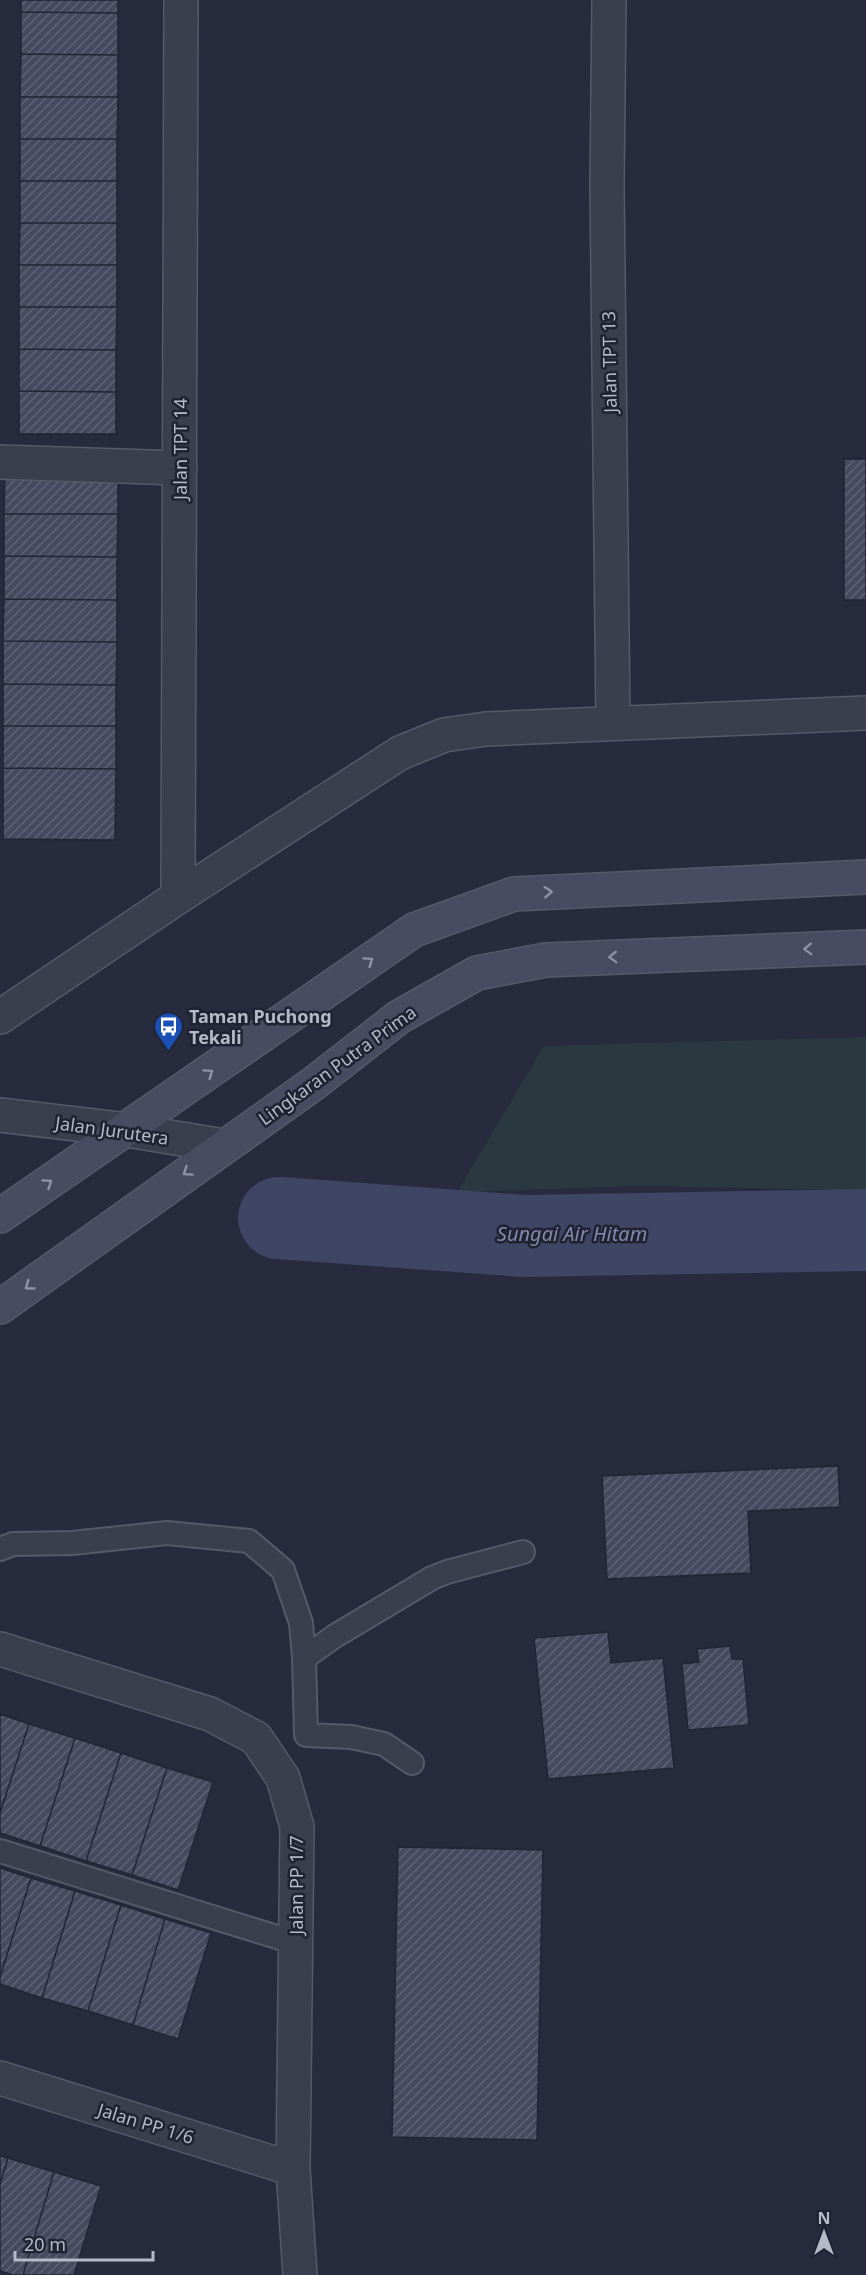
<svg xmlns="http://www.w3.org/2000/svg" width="866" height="2275" font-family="'Noto Sans',sans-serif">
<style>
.grass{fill:#2a383f}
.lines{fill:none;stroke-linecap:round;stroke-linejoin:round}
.river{stroke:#3f4564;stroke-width:82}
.building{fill:url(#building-hatch);stroke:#222534;stroke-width:1.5}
.service-casing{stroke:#565968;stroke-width:26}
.minor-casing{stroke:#565968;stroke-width:36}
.secondary-casing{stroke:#565968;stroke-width:36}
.service{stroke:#3b3e4d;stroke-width:22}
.minor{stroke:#3b3e4d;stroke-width:33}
.secondary{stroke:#494c60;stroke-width:33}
.oneway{stroke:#9093a4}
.labels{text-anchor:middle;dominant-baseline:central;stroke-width:5;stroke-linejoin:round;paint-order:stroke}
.street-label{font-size:18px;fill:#b7b9c8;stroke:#202332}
.poi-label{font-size:18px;font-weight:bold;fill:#b7b9c8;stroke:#202332;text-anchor:start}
.water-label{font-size:20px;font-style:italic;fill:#8289ac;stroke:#202332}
</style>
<defs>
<pattern id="building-hatch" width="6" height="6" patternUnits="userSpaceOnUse" patternTransform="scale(1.5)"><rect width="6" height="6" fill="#474a5e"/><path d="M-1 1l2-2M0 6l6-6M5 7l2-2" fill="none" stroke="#5f6274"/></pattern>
</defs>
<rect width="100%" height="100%" fill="#272b3d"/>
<path class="grass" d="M 866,1037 L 866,1190 L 639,1186 L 457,1192 L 544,1046 Z"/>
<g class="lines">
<path class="river" d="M 279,1218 L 524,1236 L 866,1230"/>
</g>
<path class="building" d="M 21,0 L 118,0 L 118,13 L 21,12 Z
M 21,12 L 118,13 L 118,55 L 21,54 Z
M 21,54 L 118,55 L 118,97 L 20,97 Z
M 20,97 L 118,97 L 117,139 L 20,139 Z
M 20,139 L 117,139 L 117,181 L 20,181 Z
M 20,181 L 117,181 L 117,223 L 20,223 Z
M 20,223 L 117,223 L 117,265 L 19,265 Z
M 19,265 L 117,265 L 117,307 L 19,307 Z
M 19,307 L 117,307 L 116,350 L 19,349 Z
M 19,349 L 116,350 L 116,392 L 19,391 Z
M 19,391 L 116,392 L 116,434 L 19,434 Z
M 844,459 L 866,459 L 866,600 L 844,600 Z
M 5,472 L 118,472 L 118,514 L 4,514 Z
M 4,514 L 118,514 L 117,557 L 4,556 Z
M 4,556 L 117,557 L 117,600 L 4,599 Z
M 4,599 L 117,600 L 117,642 L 3,641 Z
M 3,641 L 117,642 L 116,685 L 3,684 Z
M 3,684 L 116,685 L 116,726 L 3,726 Z
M 3,726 L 116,726 L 116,769 L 3,768 Z
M 3,768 L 116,769 L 115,840 L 3,839 Z
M 838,1466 L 840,1507 L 748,1511 L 751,1573 L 607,1579 L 602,1476 Z
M 608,1632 L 611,1663 L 663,1658 L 674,1768 L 548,1779 L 534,1638 Z
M 730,1646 L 732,1659 L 743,1659 L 749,1725 L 688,1730 L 682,1664 L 699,1662 L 697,1649 Z
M 0,1714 L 29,1724 L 0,1813 Z
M 29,1724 L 75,1738 L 40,1846 L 0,1833 L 0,1813 Z
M 75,1738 L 121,1753 L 86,1861 L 40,1846 Z
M 121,1753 L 167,1768 L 132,1875 L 86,1861 Z
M 167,1768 L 213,1782 L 178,1890 L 132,1875 Z
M 398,1847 L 543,1850 L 537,2140 L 392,2137 Z
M 0,1868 L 31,1878 L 0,1977 Z
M 31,1878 L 75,1891 L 42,1998 L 0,1984 L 0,1977 Z
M 75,1891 L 121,1905 L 88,2011 L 42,1998 Z
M 121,1905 L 165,1919 L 133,2025 L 88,2011 Z
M 165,1919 L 211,1933 L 178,2039 L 133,2025 Z
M 0,2156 L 8,2158 L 0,2184 Z
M 8,2158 L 54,2172 L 23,2275 L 13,2275 L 0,2271 L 0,2184 Z
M 54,2172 L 101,2186 L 74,2275 L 23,2275 Z"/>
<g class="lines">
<defs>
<path id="service" d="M 0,1549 L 13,1544 L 72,1543 L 167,1533 L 249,1541 L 283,1570 L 301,1623 L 304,1658 L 306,1735 L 351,1737 L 384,1744 L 412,1763
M 304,1658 L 335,1636 L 432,1578 L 447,1572 L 523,1552
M 0,1851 L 296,1943"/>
<path id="minor" d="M 609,0 L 607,184 L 613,723
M 0,462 L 180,468
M 178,897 L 181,0
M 0,1017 L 178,897 L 400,753 L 444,735 L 486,729 L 866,713
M 0,1115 L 127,1130 L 224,1146
M 0,1649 L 210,1714 L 256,1738 L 283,1778 L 297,1827 L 293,2169 L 300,2275
M 0,2078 L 293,2169"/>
<path id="secondary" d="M 0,1216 L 414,930 L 514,894 L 866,877
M 0,1307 L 313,1084 L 399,1017 L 477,973 L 546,960 L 866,947"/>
</defs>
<use href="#service" class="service-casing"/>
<use href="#minor" class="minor-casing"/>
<use href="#secondary" class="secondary-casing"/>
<use href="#service" class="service"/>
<use href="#minor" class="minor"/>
<use href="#secondary" class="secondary"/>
</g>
<defs><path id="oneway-chevron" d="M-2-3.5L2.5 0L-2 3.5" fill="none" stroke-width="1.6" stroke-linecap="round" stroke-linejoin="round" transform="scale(1.5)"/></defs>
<g class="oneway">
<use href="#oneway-chevron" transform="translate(548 892) rotate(-3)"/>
<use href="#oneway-chevron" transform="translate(808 949) rotate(178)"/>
<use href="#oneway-chevron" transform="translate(613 957) rotate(178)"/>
<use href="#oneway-chevron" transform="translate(369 961) rotate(-35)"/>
<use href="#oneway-chevron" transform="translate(209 1073) rotate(-35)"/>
<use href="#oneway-chevron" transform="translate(187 1172) rotate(145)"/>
<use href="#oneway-chevron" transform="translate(48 1183) rotate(-34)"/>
<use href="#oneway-chevron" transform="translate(29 1286) rotate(144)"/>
</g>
<defs>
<symbol id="bus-pin" viewBox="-11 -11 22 30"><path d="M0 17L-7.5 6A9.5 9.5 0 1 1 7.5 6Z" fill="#1a4fb4" stroke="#202332"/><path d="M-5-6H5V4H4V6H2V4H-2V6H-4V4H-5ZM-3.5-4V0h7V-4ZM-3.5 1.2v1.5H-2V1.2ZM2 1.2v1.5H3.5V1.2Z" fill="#fff"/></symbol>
</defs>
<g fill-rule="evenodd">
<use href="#bus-pin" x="152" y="1010" width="33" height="45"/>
</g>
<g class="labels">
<g class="street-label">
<text transform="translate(609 362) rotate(-91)">Jalan TPT 13</text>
<text transform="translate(180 449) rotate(-90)">Jalan TPT 14</text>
<text transform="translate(337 1065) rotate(-36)">Lingkaran Putra Prima</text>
<text transform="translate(112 1130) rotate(8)">Jalan Jurutera</text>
<text transform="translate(296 1885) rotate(-90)">Jalan PP 1/7</text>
<text transform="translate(146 2123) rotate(17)">Jalan PP 1/6</text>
</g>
<g class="poi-label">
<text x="189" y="1016">Taman Puchong<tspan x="189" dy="21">Tekali</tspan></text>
</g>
<g class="water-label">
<text x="572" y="1233">Sungai Air Hitam</text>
</g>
</g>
<g transform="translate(824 2233)" stroke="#202332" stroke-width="4.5" paint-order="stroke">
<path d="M0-4.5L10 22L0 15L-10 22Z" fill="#b7b9c8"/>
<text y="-9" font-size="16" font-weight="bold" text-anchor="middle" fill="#b7b9c8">N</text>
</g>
<path d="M15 2251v9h138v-9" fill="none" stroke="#b7b9c8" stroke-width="3"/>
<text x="24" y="2251" font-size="18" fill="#b7b9c8" stroke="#202332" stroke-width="4.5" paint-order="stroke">20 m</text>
</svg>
